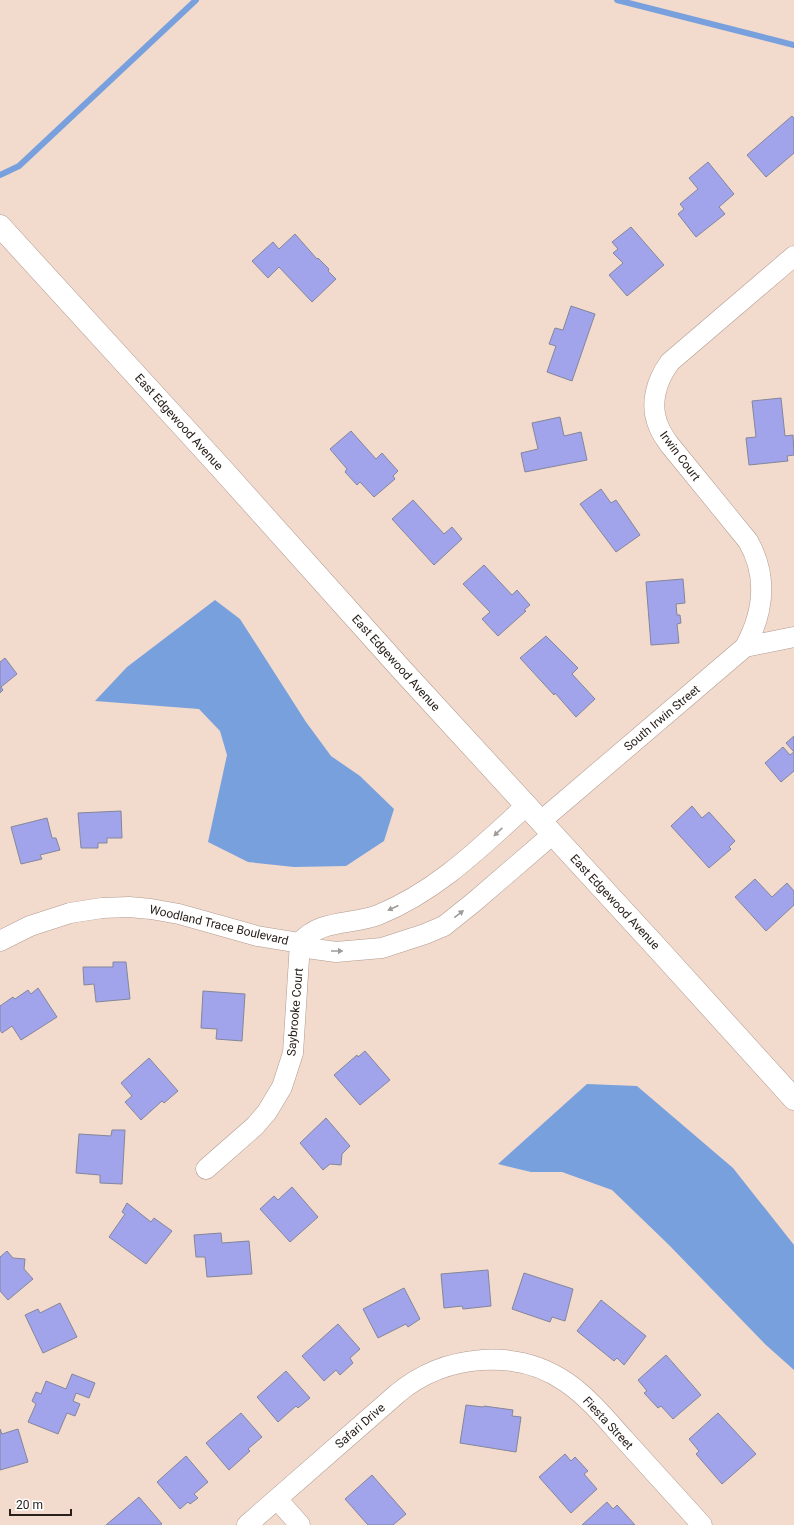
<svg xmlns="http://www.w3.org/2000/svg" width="794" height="1525" font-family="Roboto,sans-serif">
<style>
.water{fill:#78a0dd}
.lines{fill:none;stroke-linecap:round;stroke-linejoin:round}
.stream{stroke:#78a0dd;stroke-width:6}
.building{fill:#a1a4ea;stroke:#84869b}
.minor-casing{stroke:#b19b8f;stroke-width:21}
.major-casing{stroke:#b19b8f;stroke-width:23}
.minor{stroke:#fff;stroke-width:20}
.major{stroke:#fff;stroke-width:22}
.oneway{fill:#9f9b98}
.labels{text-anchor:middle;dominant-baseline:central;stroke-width:3;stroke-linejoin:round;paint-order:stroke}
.street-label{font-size:12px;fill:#29201b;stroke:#fff}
</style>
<rect width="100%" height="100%" fill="#f2dacd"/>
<path class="water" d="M 215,600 L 240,619 L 306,722 L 331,756 L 360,776 L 394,809 L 384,841 L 346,866 L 294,867 L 248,862 L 208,842 L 227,755 L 220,731 L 199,709 L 95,701 L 127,667 Z
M 587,1084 L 637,1086 L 733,1168 L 794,1245 L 794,1370 L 766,1345 L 669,1245 L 612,1190 L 562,1172 L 531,1172 L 498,1164 Z"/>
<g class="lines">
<path class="stream" d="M 617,0 L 794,45
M 0,175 L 19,166 L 196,0"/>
</g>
<path class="building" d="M 792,116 L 794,118 L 794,153 L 766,177 L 747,155 Z
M 708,162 L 734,194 L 719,207 L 725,214 L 696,237 L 678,214 L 684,209 L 680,204 L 698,189 L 689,178 Z
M 631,227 L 664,265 L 627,296 L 609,275 L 623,263 L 613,253 L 618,249 L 612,242 Z
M 295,234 L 317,259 L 318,258 L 329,269 L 328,271 L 336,279 L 312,302 L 279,267 L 268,278 L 252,261 L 273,242 L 279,249 Z
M 571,306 L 595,314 L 572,381 L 547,372 L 556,346 L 549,344 L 555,328 L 563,330 Z
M 781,398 L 785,436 L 793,435 L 794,455 L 787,456 L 788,461 L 749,465 L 746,438 L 756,437 L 752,401 Z
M 560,417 L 564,436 L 581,432 L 587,460 L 525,472 L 521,453 L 538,449 L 532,423 Z
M 351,431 L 376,459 L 382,453 L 398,471 L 393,476 L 395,479 L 374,497 L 360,482 L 357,485 L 345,472 L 347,469 L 330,449 Z
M 601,489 L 611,503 L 616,500 L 640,535 L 616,552 L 580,504 Z
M 413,500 L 444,534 L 452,527 L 462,539 L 434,565 L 392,519 Z
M 484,565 L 512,595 L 517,590 L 530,605 L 524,610 L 526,611 L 498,636 L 482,619 L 490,612 L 463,584 Z
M 683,579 L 685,603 L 676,604 L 677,615 L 680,615 L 681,623 L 677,624 L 679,643 L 651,645 L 646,582 Z
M 546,636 L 578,668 L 572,674 L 595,699 L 576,717 L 555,693 L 554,695 L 520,658 Z
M 5,658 L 17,674 L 1,687 L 3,690 L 0,693 L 0,662 Z
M 794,736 L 794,771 L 781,782 L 765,763 L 783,747 L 790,755 L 794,752 L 786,743 Z
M 692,806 L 702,818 L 709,812 L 735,841 L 729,847 L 731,849 L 709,868 L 671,826 Z
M 121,811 L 122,838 L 107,838 L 107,843 L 98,843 L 98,848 L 81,848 L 78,813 Z
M 47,818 L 52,838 L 56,838 L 60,850 L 40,855 L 42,859 L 21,864 L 11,827 Z
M 755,879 L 772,897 L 787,883 L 794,891 L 794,905 L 766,931 L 735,897 Z
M 113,962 L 126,962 L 130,999 L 96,1002 L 94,984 L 84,985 L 83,967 L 113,967 Z
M 38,988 L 57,1017 L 21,1040 L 12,1026 L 2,1033 L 0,1030 L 0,1006 L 13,997 L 15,999 L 28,990 L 31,994 Z
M 203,991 L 245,994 L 242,1041 L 216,1039 L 217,1029 L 201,1028 Z
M 365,1051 L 390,1080 L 360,1105 L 334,1075 L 357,1055 L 358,1057 Z
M 149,1058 L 178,1091 L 164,1103 L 162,1101 L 141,1120 L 125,1102 L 132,1096 L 121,1083 Z
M 326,1118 L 350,1146 L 342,1154 L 341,1165 L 330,1164 L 323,1170 L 300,1143 Z
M 112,1130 L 125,1130 L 122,1184 L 100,1183 L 100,1175 L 76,1173 L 79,1134 L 111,1136 Z
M 292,1187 L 318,1217 L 290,1242 L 260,1209 L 274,1196 L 278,1200 Z
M 127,1203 L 151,1222 L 154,1218 L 172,1231 L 146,1264 L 109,1237 L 125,1214 L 122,1212 Z
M 221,1233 L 222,1243 L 249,1241 L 252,1274 L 207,1277 L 205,1257 L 196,1257 L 194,1235 Z
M 7,1251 L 13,1258 L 25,1259 L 24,1269 L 33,1279 L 8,1300 L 0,1291 L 0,1257 Z
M 488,1270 L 491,1306 L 463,1309 L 462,1306 L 444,1308 L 441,1274 Z
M 524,1273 L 573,1289 L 565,1321 L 552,1317 L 550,1322 L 512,1309 Z
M 404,1288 L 420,1319 L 408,1327 L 406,1324 L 378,1338 L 363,1309 Z
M 601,1300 L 646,1336 L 624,1365 L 617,1358 L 614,1361 L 577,1331 Z
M 60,1303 L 77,1337 L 43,1353 L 25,1315 L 38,1309 L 40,1313 Z
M 338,1324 L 360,1349 L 350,1358 L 353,1363 L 340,1375 L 336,1370 L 324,1381 L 302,1356 Z
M 666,1355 L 701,1395 L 673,1419 L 661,1406 L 658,1408 L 644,1393 L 647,1391 L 638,1380 Z
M 286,1371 L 310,1398 L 298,1408 L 296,1406 L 278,1422 L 257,1397 Z
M 72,1374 L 95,1383 L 89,1398 L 76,1393 L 73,1401 L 80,1404 L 75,1416 L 67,1413 L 58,1434 L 28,1422 L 36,1404 L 32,1401 L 36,1392 L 41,1394 L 46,1381 L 66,1389 Z
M 466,1405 L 483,1407 L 484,1406 L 513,1410 L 512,1416 L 521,1417 L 516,1452 L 460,1443 Z
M 241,1413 L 262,1437 L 248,1449 L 250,1451 L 229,1470 L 206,1443 Z
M 718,1413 L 756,1454 L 722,1484 L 696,1454 L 699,1451 L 689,1439 Z
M 0,1429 L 2,1434 L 18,1429 L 28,1462 L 0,1470 Z
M 565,1454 L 571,1461 L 575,1457 L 588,1471 L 584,1474 L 597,1489 L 571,1513 L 539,1477 Z
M 186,1456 L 208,1482 L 194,1494 L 198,1498 L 190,1504 L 188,1502 L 180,1509 L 157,1482 Z
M 372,1475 L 406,1514 L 393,1525 L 368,1525 L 345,1499 Z
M 139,1497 L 162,1524 L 160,1525 L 106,1525 Z
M 607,1502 L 613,1509 L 617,1505 L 635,1525 L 582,1525 Z"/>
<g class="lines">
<defs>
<path id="minor" d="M 745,647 C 764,612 768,576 748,541 L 669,444 C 665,438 661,433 659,427 C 649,405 656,381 670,362 L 794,256
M 541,821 L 745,647 L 794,637
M 0,941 L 30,926 L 70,913 L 102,908 L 129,907 L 151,909 L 179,914 L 257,936 L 300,943 L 307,948 L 336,952 L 382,948 L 425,934 L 444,926 L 474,902 L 553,834
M 300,943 C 319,919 352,925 378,915 C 437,891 481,847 527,805
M 206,1169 L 255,1126 L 267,1112 L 282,1087 L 293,1053 L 300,943
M 277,1499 L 300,1525
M 247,1525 L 398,1393 C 444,1355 515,1347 566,1382 C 588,1397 606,1419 624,1439 C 650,1468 676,1496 702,1525"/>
<path id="major" d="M 0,226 L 221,468 L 402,670 L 660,951 L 794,1099"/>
</defs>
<use href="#minor" class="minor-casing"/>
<use href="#major" class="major-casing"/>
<use href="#minor" class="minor"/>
<use href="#major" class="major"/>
</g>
<defs><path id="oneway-solid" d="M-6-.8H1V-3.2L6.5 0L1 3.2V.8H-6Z"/></defs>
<g class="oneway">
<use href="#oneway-solid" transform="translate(498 832) rotate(137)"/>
<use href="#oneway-solid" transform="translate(393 908) rotate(155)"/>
<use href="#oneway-solid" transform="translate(459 914) rotate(-38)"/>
<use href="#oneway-solid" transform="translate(337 951)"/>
</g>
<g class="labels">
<g class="street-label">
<text transform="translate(179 422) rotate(48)">East Edgewood Avenue</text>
<text transform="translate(680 456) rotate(53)">Irwin Court</text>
<text transform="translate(396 663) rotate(48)">East Edgewood Avenue</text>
<text transform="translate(662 718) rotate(-40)">South Irwin Street</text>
<text transform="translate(615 902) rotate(47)">East Edgewood Avenue</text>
<text transform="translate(219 925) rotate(13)">Woodland Trace Boulevard</text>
<text transform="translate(295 1012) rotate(-85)">Saybrooke Court</text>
<text transform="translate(608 1423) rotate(47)">Fiesta Street</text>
<text transform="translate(360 1426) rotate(-41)">Safari Drive</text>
</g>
</g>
<path d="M10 1509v6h61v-6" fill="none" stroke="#29201b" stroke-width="2"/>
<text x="16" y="1509" font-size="12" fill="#29201b" stroke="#ffffff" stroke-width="3" paint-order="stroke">20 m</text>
</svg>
